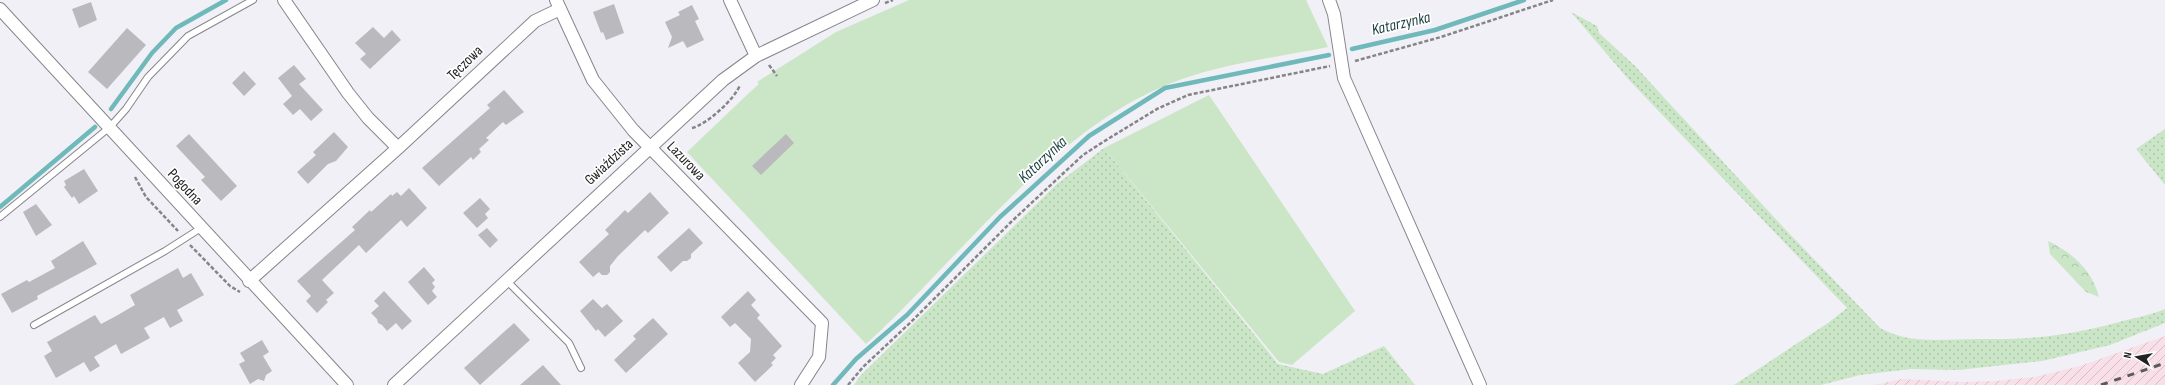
<svg xmlns="http://www.w3.org/2000/svg" width="2165" height="385" font-family="'Sofia Sans Condensed',sans-serif">
<style>
.industrial{fill:url(#industrial-furrows)}
.grass{fill:url(#grass-dots)}
.forest{fill:url(#forest-crowns)}
.green{fill:#cae6c7}
.lines{fill:none;stroke-linecap:round;stroke-linejoin:round}
.stream{stroke:#70b9bb;stroke-width:4.5}
.building{fill:#bab9be}
.service-casing{stroke:#86858a;stroke-width:8}
.minor-casing{stroke:#86858a;stroke-width:14}
.path{stroke:#858589;stroke-width:2.5;stroke-dasharray:4 2;stroke-linecap:butt}
.service{stroke:#fff;stroke-width:6}
.minor{stroke:#fff;stroke-width:12}
.rail{stroke:#5a5a5d;stroke-width:3;stroke-dasharray:7 7;stroke-linecap:butt}
.labels{text-anchor:middle;dominant-baseline:central;stroke-width:3.5;stroke-linejoin:round;paint-order:stroke}
.street-label{font-size:15px;fill:#222224;stroke:#fefefe}
.water-label{font-size:16px;font-style:italic;fill:#183c3d;stroke:#fefefe}
</style>
<defs>
<pattern id="industrial-furrows" width="10" height="10" patternUnits="userSpaceOnUse"><rect width="10" height="10" fill="#f9dfe7"/><path d="M-1 1l2-2M0 10L10 0M9 11l2-2" fill="none" stroke="#d5bfc6"/></pattern>
<pattern id="grass-dots" width="8" height="8" patternUnits="userSpaceOnUse"><rect width="8" height="8" fill="#cae6c7"/><path d="M2 2h.1M6 6h.1" fill="none" stroke="#adc5ab" stroke-width="1.8" stroke-linecap="round"/></pattern>
<pattern id="forest-crowns" width="20" height="18" patternUnits="userSpaceOnUse"><rect width="20" height="18" fill="#cae6c7"/><path d="M2 6a3 3 0 1 1 6 0M12 15a3 3 0 1 1 6 0" fill="none" stroke="#adc5ab"/></pattern>
</defs>
<rect width="100%" height="100%" fill="#f1f0f6"/>
<path class="industrial" d="M 2165,336 L 2165,385 L 1874,385 L 1902,379 L 1963,382 L 1996,381 L 2035,377 L 2080,366 Z"/>
<path class="grass" d="M 1571,12 L 1597,26 L 1599,33 L 1635,66 L 1784,228 L 1880,328 C 1911,346 1950,338 1984,339 C 2036,340 2077,334 2127,320 C 2140,317 2153,314 2165,309 L 2165,323 L 2110,345 L 2042,361 L 1958,370 L 1911,369 L 1860,375 L 1821,385 L 1734,385 L 1828,323 L 1847,308 L 1629,80 Z
M 2165,129 L 2165,185 L 2136,149 Z
M 1104,148 L 1278,364 L 1323,374 L 1384,346 L 1415,385 L 854,385 L 860,376 L 1057,184 Z"/>
<path class="forest" d="M 2048,241 C 2073,253 2092,270 2099,297 L 2086,292 L 2050,254 Z"/>
<path class="green" d="M 909,0 L 1306,0 L 1328,47 C 1278,57 1215,65 1169,84 C 1049,132 960,259 866,344 L 687,152 L 750,92 L 759,84 L 757,82 L 836,32 Z
M 1209,95 L 1355,311 L 1292,365 L 1279,362 L 1104,148 Z"/>
<g class="lines">
<path class="stream" d="M 1352,49 L 1435,30 L 1524,0
M 111,109 L 152,53 L 176,28 L 226,0
M 0,207 L 95,127
M 833,385 L 856,359 L 907,315 L 1000,217 L 1089,136 L 1165,88 L 1329,55"/>
</g>
<path class="building" d="M 91,2 L 97,20 L 79,28 L 72,9 Z
M 614,4 L 624,33 L 606,40 L 603,32 L 601,33 L 593,12 Z
M 692,5 L 699,19 L 695,21 L 704,40 L 687,48 L 683,41 L 668,48 L 672,37 L 665,22 L 680,15 L 678,12 Z
M 373,27 L 384,38 L 392,30 L 401,40 L 370,69 L 360,59 L 366,54 L 355,43 Z
M 127,28 L 146,45 L 107,89 L 88,72 Z
M 294,65 L 306,79 L 299,84 L 323,110 L 311,121 L 300,109 L 293,115 L 283,104 L 292,96 L 278,78 Z
M 244,71 L 256,84 L 244,96 L 232,83 Z
M 504,90 L 524,112 L 506,125 L 503,122 L 486,138 L 489,140 L 479,149 L 481,152 L 473,160 L 471,157 L 439,186 L 422,168 L 490,108 L 487,105 Z
M 334,132 L 348,147 L 336,161 L 328,164 L 308,184 L 297,172 L 316,155 L 313,152 Z
M 189,134 L 237,186 L 221,201 L 201,180 L 205,177 L 176,146 Z
M 786,134 L 794,143 L 761,175 L 752,166 Z
M 84,169 L 98,191 L 79,204 L 74,196 L 72,198 L 64,187 L 66,185 L 64,181 Z
M 409,188 L 427,208 L 407,227 L 401,220 L 366,253 L 359,245 L 322,280 L 334,293 L 326,300 L 328,302 L 317,313 L 306,301 L 311,296 L 297,281 L 355,230 L 352,227 L 370,210 L 371,212 L 391,194 L 392,196 L 397,192 L 401,196 Z
M 650,192 L 669,213 L 648,233 L 645,230 L 618,256 L 610,266 L 610,272 L 607,275 L 602,275 L 599,272 L 593,277 L 579,262 L 609,234 L 605,230 L 625,210 L 628,213 Z
M 480,198 L 490,209 L 485,214 L 488,218 L 477,228 L 463,213 Z
M 36,204 L 52,225 L 36,236 L 23,212 Z
M 487,228 L 498,240 L 490,248 L 478,235 Z
M 689,228 L 703,243 L 691,254 L 691,258 L 687,261 L 683,261 L 671,272 L 657,257 Z
M 83,241 L 97,264 L 37,296 L 38,299 L 12,313 L 1,294 L 27,280 L 29,282 L 55,268 L 51,261 Z
M 424,267 L 435,280 L 432,283 L 435,287 L 432,291 L 437,297 L 428,305 L 408,282 Z
M 178,268 L 183,278 L 191,273 L 204,295 L 177,310 L 183,321 L 170,328 L 164,317 L 144,328 L 150,338 L 121,354 L 116,344 L 94,357 L 100,366 L 90,372 L 84,362 L 56,378 L 44,356 L 52,351 L 47,342 L 95,315 L 101,324 L 116,316 L 135,305 L 130,295 Z
M 384,291 L 412,321 L 402,330 L 396,323 L 387,331 L 382,325 L 378,323 L 377,319 L 371,313 L 379,306 L 374,301 Z
M 748,291 L 756,300 L 751,305 L 760,315 L 757,318 L 782,346 L 773,355 L 776,358 L 771,363 L 773,365 L 755,382 L 738,363 L 750,352 L 751,339 L 735,323 L 730,327 L 721,317 Z
M 593,299 L 602,308 L 607,304 L 623,321 L 605,337 L 598,329 L 596,331 L 580,311 Z
M 653,318 L 668,334 L 626,373 L 614,360 L 636,339 L 633,336 Z
M 514,323 L 530,340 L 480,385 L 464,368 Z
M 262,340 L 269,352 L 263,356 L 272,371 L 266,375 L 264,381 L 258,379 L 250,384 L 239,364 L 245,361 L 240,353 Z
M 543,365 L 561,385 L 520,385 Z"/>
<g class="lines">
<defs>
<path id="service" d="M 0,217 L 110,127 L 126,109 L 148,77 L 188,36 L 253,0
M 506,280 L 569,343 L 581,368
M 34,325 L 165,251 L 201,228"/>
<path id="minor" d="M 284,0 L 348,93 L 368,118 L 398,148
M 556,0 L 593,80 L 633,130 L 822,323 L 819,357 L 801,385
M 730,0 L 756,56
M 1329,0 L 1334,14 L 1344,78 L 1480,385
M 0,9 L 347,385
M 249,281 L 398,148 L 535,21 L 560,9
M 394,385 L 723,80 L 756,56 L 873,0"/>
</defs>
<use href="#service" class="service-casing"/>
<use href="#minor" class="minor-casing"/>
<path class="path" d="M 885,3 L 893,0
M 1355,61 L 1441,37 L 1553,0
M 769,65 L 777,76
M 692,128 C 706,125 735,99 740,85
M 135,177 L 146,197 L 178,231
M 190,245 L 230,286 L 240,292
M 848,385 L 863,367 L 911,322 L 1011,222 L 1083,155 L 1103,142 L 1157,109 L 1188,95 L 1330,66"/>
<use href="#service" class="service"/>
<use href="#minor" class="minor"/>
<path class="rail" d="M 2101,385 L 2165,363"/>
</g>
<g class="labels">
<g class="street-label">
<text transform="translate(465 63) rotate(-44)">Tęczowa</text>
<text transform="translate(686 161) rotate(46)">Lazurowa</text>
<text transform="translate(609 162) rotate(-43)">Gwiaździsta</text>
<text transform="translate(185 187) rotate(47)">Pogodna</text>
</g>
<g class="water-label">
<text transform="translate(1401 24) rotate(-13)">Katarzynka</text>
<text transform="translate(1043 160) rotate(-43)">Katarzynka</text>
</g>
</g>
<g transform="translate(2137 357) rotate(281)" stroke="#fefefe" stroke-width="3" paint-order="stroke">
<path d="M0-3L7 15L0 10L-7 15Z" fill="#222224"/>
<text y="-6" font-size="11" font-weight="bold" text-anchor="middle" fill="#222224">N</text>
</g>
</svg>
